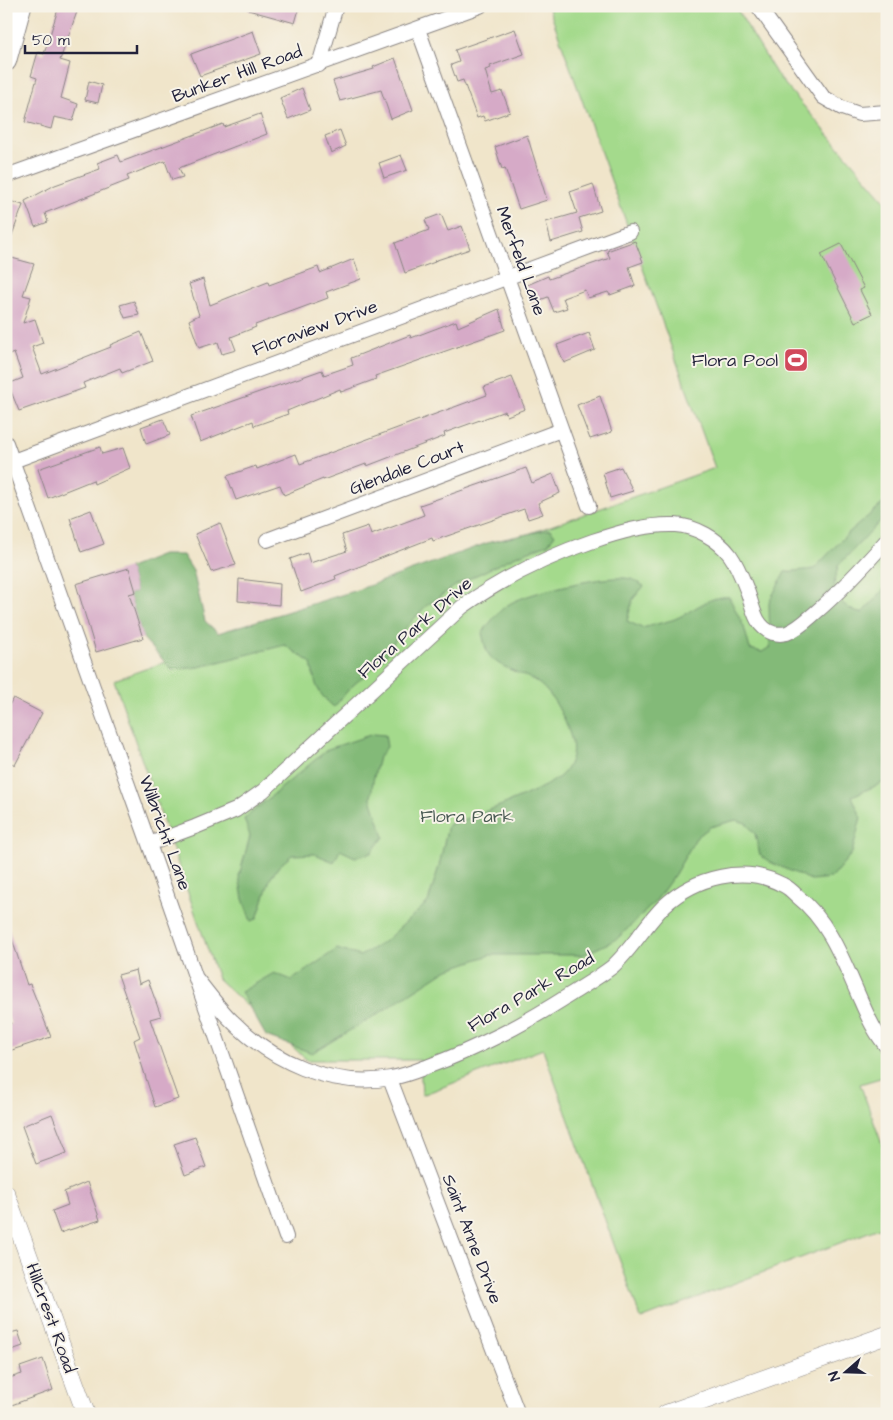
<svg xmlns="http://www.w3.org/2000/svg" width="893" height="1420" font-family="'Architects Daughter',sans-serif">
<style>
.green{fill:#a4da8c;stroke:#637e64}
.forest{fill:#83ba78;stroke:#526e5a}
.building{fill:#d6aac7}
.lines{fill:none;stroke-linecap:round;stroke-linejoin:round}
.minor-casing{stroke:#898482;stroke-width:16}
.tertiary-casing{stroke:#898482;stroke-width:19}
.secondary-casing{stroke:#898482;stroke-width:22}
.minor{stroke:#fff;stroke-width:14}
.tertiary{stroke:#fff;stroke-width:18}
.secondary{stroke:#fff;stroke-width:20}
.labels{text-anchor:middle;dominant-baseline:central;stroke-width:4;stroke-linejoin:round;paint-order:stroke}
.street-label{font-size:18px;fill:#22223b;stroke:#f7f3e8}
.poi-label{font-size:18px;fill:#22223b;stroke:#f7f3e8;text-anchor:end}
.park-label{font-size:18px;fill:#495953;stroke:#f7f3e8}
</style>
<rect width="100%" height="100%" fill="#f7f3e8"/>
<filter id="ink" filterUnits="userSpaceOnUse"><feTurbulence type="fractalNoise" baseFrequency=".02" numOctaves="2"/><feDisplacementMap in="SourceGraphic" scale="10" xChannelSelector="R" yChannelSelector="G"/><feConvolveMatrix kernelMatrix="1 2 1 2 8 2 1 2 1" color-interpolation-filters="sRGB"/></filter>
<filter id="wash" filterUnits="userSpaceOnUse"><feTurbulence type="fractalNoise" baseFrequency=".0096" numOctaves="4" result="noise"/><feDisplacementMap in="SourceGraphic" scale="20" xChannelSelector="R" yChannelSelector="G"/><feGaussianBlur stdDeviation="1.12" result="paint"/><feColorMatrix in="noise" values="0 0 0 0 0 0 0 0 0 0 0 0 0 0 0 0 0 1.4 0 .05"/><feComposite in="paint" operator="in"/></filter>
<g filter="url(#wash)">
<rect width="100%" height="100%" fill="#f0e5ca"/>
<path class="green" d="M 548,6 L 735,6 L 777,75 L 887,203 L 887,1076 L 860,1084 L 887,1158 L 887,1225 L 641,1319 L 543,1049 L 422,1095 L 420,1060 L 307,1060 L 218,979 L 114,680 L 715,468 Z"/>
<path class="forest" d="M 887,500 L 887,514 L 838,566 L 834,585 L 842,603 L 855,612 L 862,613 L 887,586 L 887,781 L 852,796 L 861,817 L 852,853 L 831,878 L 811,880 L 772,863 L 760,855 L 755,834 L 746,823 L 736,820 L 710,827 L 696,838 L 675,874 L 655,902 L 617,939 L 583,955 L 490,955 L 446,970 L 381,1012 L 312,1053 L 266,1036 L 241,992 L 274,973 L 292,980 L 337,949 L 360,956 L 384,942 L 428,902 L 439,866 L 448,825 C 470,817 555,788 565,771 C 577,753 573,742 566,724 C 560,709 549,689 535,681 C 524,674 497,667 489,655 C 485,649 484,640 482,633 C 490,623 499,609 511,603 C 530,592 610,573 631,579 C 635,580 640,584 644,586 L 633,599 L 627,621 L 642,628 C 652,625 662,623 672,620 C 692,613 708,595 729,597 L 744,627 L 750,649 L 762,652 L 770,647 L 769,602 L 785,572 L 814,569 L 847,534 Z
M 550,529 L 555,535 L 548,544 L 516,556 L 458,584 L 426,606 L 397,637 L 384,658 L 350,688 L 334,707 C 317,693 315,685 311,663 L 285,645 L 199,667 L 172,670 L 143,638 L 129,594 L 136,592 L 129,568 L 162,555 L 183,555 L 193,571 L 205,621 L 218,633 L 357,590 L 490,542 Z
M 373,734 L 385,735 L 387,747 L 379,757 L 373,781 L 371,798 L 384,837 L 371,853 L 355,857 L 340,850 L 334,862 L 315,854 L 292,855 L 279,866 L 270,879 L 257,919 L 251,921 L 243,899 L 239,876 L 250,836 L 244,819 L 328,749 Z"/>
<g id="blocks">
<path class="building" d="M 59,6 L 79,6 L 60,60 L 70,63 L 61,98 L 78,104 L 73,121 L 54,117 L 51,129 L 25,122 L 37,78 L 31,76 L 38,52 L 44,54 Z
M 249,6 L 300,6 L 295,23 L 248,10 Z
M 515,29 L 524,54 L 490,66 L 491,68 L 485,70 L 492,94 L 502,91 L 510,112 L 485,121 L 483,116 L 477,118 L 463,80 L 457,82 L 451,65 L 459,62 L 455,50 Z
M 253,31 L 261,54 L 200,76 L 191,54 Z
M 395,58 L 413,110 L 391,119 L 381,90 L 340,101 L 333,81 L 374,69 L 373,67 Z
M 89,81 L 102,85 L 98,103 L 85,100 Z
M 302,88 L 310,110 L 288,119 L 280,98 Z
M 260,114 L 267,134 L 179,168 L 183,177 L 172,180 L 165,161 L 127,176 L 129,180 L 45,213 L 48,222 L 35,227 L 25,201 L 55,185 L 100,169 L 97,163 L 118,155 L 121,162 L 223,124 L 224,127 Z
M 340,130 L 346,146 L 331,153 L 325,136 Z
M 527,135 L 547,200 L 519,209 L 505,168 L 502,169 L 495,147 Z
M 401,155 L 407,170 L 384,178 L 379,163 Z
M 593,184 L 601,211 L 579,218 L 583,232 L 551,242 L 546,222 L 577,213 L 570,192 Z
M 6,200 L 23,205 L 8,246 L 6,246 Z
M 441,214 L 448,231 L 462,226 L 470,249 L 434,261 L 435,262 L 405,273 L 395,243 L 429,230 L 425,220 Z
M 635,241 L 643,262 L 629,267 L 635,286 L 610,295 L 608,292 L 588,298 L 585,290 L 563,298 L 567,308 L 554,312 L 548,297 L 532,303 L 525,286 L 548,276 L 549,279 L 610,258 L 607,251 Z
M 841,244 L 864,288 L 860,290 L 872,314 L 855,322 L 821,254 Z
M 8,257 L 34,264 L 23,295 L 31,297 L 23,323 L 35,319 L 43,343 L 32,347 L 42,374 L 111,347 L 110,345 L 141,332 L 153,361 L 122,373 L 120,368 L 83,383 L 85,388 L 19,411 L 8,384 L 23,378 L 14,353 L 6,356 L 6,263 Z
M 354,259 L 361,279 L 326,292 L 328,298 L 255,325 L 256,327 L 231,337 L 236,350 L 222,354 L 218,342 L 199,348 L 189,320 L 199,315 L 189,284 L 203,279 L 210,305 L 268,282 L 269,285 L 318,267 L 320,273 Z
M 134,301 L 139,315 L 125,318 L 120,305 Z
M 499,309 L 505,330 L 375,376 L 376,379 L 341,392 L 340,389 L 287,411 L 288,414 L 254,426 L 253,421 L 200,442 L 191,416 L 322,370 L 324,375 L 353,365 L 351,358 L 410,335 L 411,338 L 456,321 L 458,327 Z
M 589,333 L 595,350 L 564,363 L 557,345 Z
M 512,377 L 525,409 L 507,416 L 505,411 L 444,433 L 445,436 L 367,466 L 366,464 L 323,480 L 323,479 L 284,495 L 280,485 L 236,500 L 227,476 L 256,466 L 257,469 L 296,454 L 300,464 L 487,395 L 484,387 Z
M 600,396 L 612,432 L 590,439 L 577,405 Z
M 163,419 L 170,435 L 146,444 L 141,427 Z
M 100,447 L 102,454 L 123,448 L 130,468 L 94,484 L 93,480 L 48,498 L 38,469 Z
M 621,467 L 633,491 L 610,498 L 603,473 Z
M 526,468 L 532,483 L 553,474 L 560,493 L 538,503 L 543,514 L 528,519 L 524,509 L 433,541 L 432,538 L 335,576 L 336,579 L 301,592 L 290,559 L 307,553 L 310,563 L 347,551 L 342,535 L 368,526 L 371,535 L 424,515 L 420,505 Z
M 91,510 L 104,544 L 81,552 L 70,518 Z
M 220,523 L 236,565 L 211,572 L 195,534 Z
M 129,568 L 136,592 L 129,594 L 143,638 L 96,652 L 76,584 Z
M 239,579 L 280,584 L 279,605 L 238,601 Z
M 13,698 L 42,713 L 15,765 L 6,760 L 6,711 Z
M 9,930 L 27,985 L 30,984 L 51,1037 L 6,1052 L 6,1026 L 11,1024 L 6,1012 L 6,931 Z
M 136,970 L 139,984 L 148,980 L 161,1016 L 150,1019 L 178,1099 L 155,1107 L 134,1040 L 140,1037 L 118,975 Z
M 52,1114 L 67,1153 L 36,1164 L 22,1126 Z
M 195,1137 L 206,1167 L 185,1175 L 174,1144 Z
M 87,1182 L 100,1220 L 60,1233 L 52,1211 L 68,1205 L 64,1192 Z
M 18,1331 L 23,1346 L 6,1352 L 6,1334 Z
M 43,1359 L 53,1390 L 6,1407 L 6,1379 L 22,1374 L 20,1367 Z"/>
</g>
</g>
<g filter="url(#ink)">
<use href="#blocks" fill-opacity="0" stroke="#898482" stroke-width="1"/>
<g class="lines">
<defs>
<path id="minor" d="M 758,6 L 823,97 L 842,108 L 859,114 L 887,112
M 418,29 L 589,506
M 319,65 L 336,6
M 6,176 L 480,6
M 6,443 L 149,844 L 286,1237
M 13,461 L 630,232
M 267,540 L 561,430
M 149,844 L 195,827 L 236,810 L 263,791 L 462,607 C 503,578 546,557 593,541 C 620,532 647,524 675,525 C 695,526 718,539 730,555 C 738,566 743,580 748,593 C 753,607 755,627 773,633 C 777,634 783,634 787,633 C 798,629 807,620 815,613 C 841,591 864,566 887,540
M 196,978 C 207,992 218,1007 230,1019 C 271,1061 331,1089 391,1078 C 404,1076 416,1071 429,1066 C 454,1057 478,1046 502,1034 C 526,1022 549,1008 571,994 C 585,985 599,977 612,967 C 632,949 645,925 664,906 C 695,877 744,864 783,885 C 788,887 793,892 797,896 C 830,922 844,963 861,1001 C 868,1017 875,1033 887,1047
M 390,1079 L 518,1414"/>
<path id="tertiary" d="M 6,6 L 15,29
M 6,1194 L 86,1414
M 666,1414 L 887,1335"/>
<path id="secondary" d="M 6,61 L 21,6"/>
</defs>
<use href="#minor" class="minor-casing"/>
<use href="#tertiary" class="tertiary-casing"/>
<use href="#secondary" class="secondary-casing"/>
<use href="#minor" class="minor"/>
<use href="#tertiary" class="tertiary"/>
<use href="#secondary" class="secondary"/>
</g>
</g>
<defs>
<symbol id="stadium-square" viewBox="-11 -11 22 22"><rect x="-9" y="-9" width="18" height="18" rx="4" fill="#d1495b" stroke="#f7f3e8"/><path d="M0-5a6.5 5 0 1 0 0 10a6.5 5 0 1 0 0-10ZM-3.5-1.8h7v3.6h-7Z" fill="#fff"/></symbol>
</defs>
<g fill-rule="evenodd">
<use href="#stadium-square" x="782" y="346" width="28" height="28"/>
</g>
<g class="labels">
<g class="street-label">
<text transform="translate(237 74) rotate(-20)">Bunker Hill Road</text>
<text transform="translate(521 261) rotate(70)">Merfeld Lane</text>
<text transform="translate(315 328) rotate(-20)">Floraview Drive</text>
<text transform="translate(407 468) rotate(-21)">Glendale Court</text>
<text transform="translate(415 628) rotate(-41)">Flora Park Drive</text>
<text transform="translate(165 833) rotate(70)">Wilbricht Lane</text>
<text transform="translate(531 992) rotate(-30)">Flora Park Road</text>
<text transform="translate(472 1239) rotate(69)">Saint Anne Drive</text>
<text transform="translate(51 1318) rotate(70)">Hillcrest Road</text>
</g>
<g class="poi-label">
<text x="778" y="360">Flora Pool</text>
</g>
<g class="park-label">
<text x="467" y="816">Flora Park</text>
</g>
</g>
<rect width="893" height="1420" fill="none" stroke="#f7f3e8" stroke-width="25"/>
<g transform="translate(846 1372) rotate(250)" stroke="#f7f3e8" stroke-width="4" paint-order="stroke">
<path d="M0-4L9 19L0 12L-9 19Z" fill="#22223b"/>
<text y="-8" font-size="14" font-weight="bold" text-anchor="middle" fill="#22223b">N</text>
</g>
<path d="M25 45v8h112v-8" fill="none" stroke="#22223b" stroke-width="2.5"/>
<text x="32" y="45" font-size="15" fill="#22223b" stroke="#f7f3e8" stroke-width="4" paint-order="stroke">50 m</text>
</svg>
